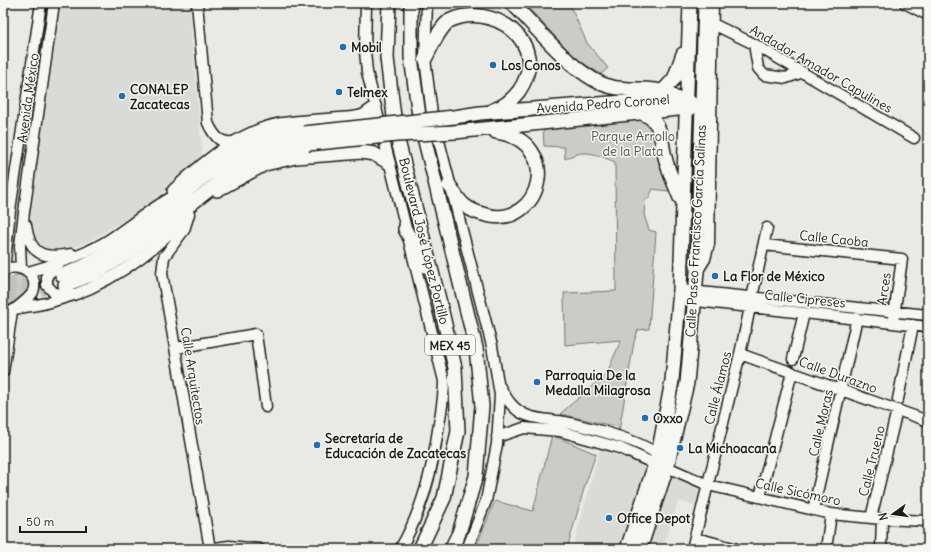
<svg xmlns="http://www.w3.org/2000/svg" width="931" height="552" font-family="Delius,sans-serif">
<style>
.built{fill:#dadad6}
.green{fill:#cbcbc7;stroke:#747472}
.lines{fill:none;stroke-linecap:round;stroke-linejoin:round}
.major-tunnel{stroke:#c0c0bd;stroke-width:13;stroke-dasharray:13 6;stroke-linecap:butt}
.minor-casing{stroke:#1c1c1c;stroke-width:13}
.major-casing{stroke:#1c1c1c;stroke-width:16}
.minor{stroke:#f6f6f2;stroke-width:10}
.major{stroke:#f6f6f2;stroke-width:13}
.major-bridge-casing{stroke:#1c1c1c;stroke-width:16;stroke-linecap:butt}
.major-bridge{stroke:#f6f6f2;stroke-width:13}
.poi-dot{fill:#1f6fb2;stroke:#f6f6f2;stroke-width:1.5}
.labels{text-anchor:middle;dominant-baseline:central;stroke-width:3;stroke-linejoin:round;paint-order:stroke}
.shield{fill:#f6f6f2;stroke:#5d5d5c;stroke-width:1}
.shield-label{font-size:12px;font-weight:bold;fill:#1c1c1c}
.poi-label{font-size:13px;font-weight:bold;fill:#1c1c1c;stroke:#f6f6f2;text-anchor:start}
.street-label{font-size:13px;fill:#1c1c1c;stroke:#f6f6f2}
.park-label{font-size:13px;fill:#51514f;stroke:#f6f6f2}
</style>
<rect width="100%" height="100%" fill="#e9e9e5"/>
<filter id="ink" filterUnits="userSpaceOnUse"><feTurbulence type="fractalNoise" baseFrequency=".025" numOctaves="2"/><feDisplacementMap in="SourceGraphic" scale="8" xChannelSelector="R" yChannelSelector="G"/><feConvolveMatrix kernelMatrix="1 2 1 2 8 2 1 2 1" color-interpolation-filters="sRGB"/></filter>
<g filter="url(#ink)">
<path class="built" d="M 61,3 L 189,3 L 202,151 L 199,163 L 149,205 L 91,240 L 71,248 L 52,251 L 40,247 L 33,240 L 29,223 Z
M 602,442 L 677,477 L 708,485 L 703,508 L 678,501 L 663,549 L 580,549 L 573,547 Z"/>
<path class="green" d="M 524,3 L 569,3 L 587,43 L 608,68 L 601,74 L 577,60 Z
M 638,117 L 656,130 L 670,185 L 668,191 L 653,189 L 648,199 L 645,199 L 644,215 L 649,230 L 656,232 L 649,329 L 638,330 L 634,342 L 619,431 L 618,427 L 560,414 L 607,373 L 621,340 L 565,345 L 564,293 L 616,291 L 615,162 C 595,154 585,148 565,159 L 564,147 L 544,146 L 543,127 Z
M 16,275 C 45,272 18,305 3,307 L 3,285 Z
M 552,435 L 596,454 L 585,485 L 567,549 L 475,549 L 495,501 L 533,511 Z"/>
<g class="lines">
<path class="major-tunnel" d="M 3,285 L 62,275
M 3,296 L 65,285"/>
<defs>
<path id="minor" d="M 197,3 L 208,123 C 214,136 221,146 237,141
M 366,3 L 365,51 L 367,72 L 444,381 C 444,397 441,413 438,430 C 432,472 422,512 400,549
M 427,3 L 425,59 L 432,114 L 492,346 L 500,395 L 497,444 L 486,501 L 467,549
M 905,3 L 928,15
M 713,24 L 754,44 L 914,138
M 754,44 L 758,68 L 764,75 L 786,78 L 803,72
M 189,214 L 184,230 L 164,257 L 162,273 L 210,549
M 26,225 C 30,256 44,259 72,254
M 764,245 L 902,259 L 894,316
M 58,266 L 47,275 L 47,285 L 54,293 L 68,294
M 21,268 L 20,246 L 24,212 L 54,3
M 3,272 L 9,268 C 23,265 39,276 33,292 C 30,298 10,315 3,314
M 4,272 L 10,210 L 41,3
M 28,272 C 60,263 89,254 116,235 C 137,221 156,204 180,193
M 697,272 L 705,259 L 709,244 L 713,3
M 680,290 L 928,315
M 679,299 L 928,327
M 15,309 C 28,306 42,305 54,301 C 105,288 151,254 186,217
M 176,348 L 256,334 L 266,407
M 740,354 L 928,421
M 793,359 L 804,313
M 3,372 L 12,311
M 500,387 C 506,398 513,410 526,415 C 538,420 553,420 565,422 C 587,427 649,442 662,459
M 898,399 L 913,325
M 497,437 L 524,428 L 560,431 L 620,448 L 655,464 L 667,467 L 708,485 L 831,514 L 882,519 L 928,521
M 760,497 L 792,372
M 813,510 L 857,318
M 871,518 L 897,410
M 696,538 L 737,549
M 208,549 L 229,546 L 259,549
M 692,549 L 740,354 L 767,228
M 826,549 L 831,514
M 881,549 L 882,519"/>
<path id="major" d="M 389,3 L 387,58 L 394,117
M 411,3 L 411,57 L 419,116
M 512,3 C 537,28 578,80 612,87 C 635,92 653,84 674,97
M 425,59 C 432,46 438,30 449,21 C 492,0 552,43 519,91 C 512,100 504,107 493,110
M 658,96 L 674,79 L 683,54
M 639,112 C 663,120 660,137 665,157 C 668,171 675,185 680,198
M 454,117 L 480,113 L 676,98 L 690,109
M 455,132 L 678,109 L 690,102
M 398,141 L 440,303 L 455,368 L 458,431 L 444,498 L 420,549
M 425,141 L 476,348 L 482,406 L 476,476 L 459,533 L 451,549
M 449,185 C 454,191 458,200 464,205 C 470,210 478,213 486,215 C 541,230 565,141 496,132
M 217,190 L 265,164 L 296,157 L 362,152 L 374,154 L 388,162
M 174,191 C 203,164 239,133 279,125 C 304,121 331,121 356,118 L 364,116 L 375,108
M 405,229 L 425,266
M 62,275 C 135,251 181,183 249,148 C 266,140 285,136 304,133
M 65,285 L 94,274 L 130,252 L 237,168 L 265,153 L 308,144
M 627,549 L 658,455 L 672,381 L 680,290 L 690,3
M 640,549 L 667,467 L 687,383 L 697,272 L 705,3"/>
</defs>
<use href="#minor" class="minor-casing"/>
<use href="#major" class="major-casing"/>
<use href="#minor" class="minor"/>
<use href="#major" class="major"/>
<defs>
<path id="major-bridge" d="M 304,133 L 454,117
M 308,144 L 397,135 L 455,132"/>
</defs>
<use href="#major-bridge" class="major-bridge-casing"/>
<use href="#major-bridge" class="major-bridge"/>
</g>
</g>
<g class="poi-dot">
<circle cx="343" cy="47" r="4"/>
<circle cx="493" cy="65" r="4"/>
<circle cx="339" cy="92" r="4"/>
<circle cx="122" cy="96" r="4"/>
<circle cx="715" cy="276" r="4"/>
<circle cx="537" cy="382" r="4"/>
<circle cx="645" cy="418" r="4"/>
<circle cx="317" cy="445" r="4"/>
<circle cx="680" cy="448" r="4"/>
<circle cx="609" cy="518" r="4"/>
</g>
<g class="labels">
<rect class="shield" x="425" y="335" width="50" height="20" rx="3"/>
<g class="shield-label">
<text x="450" y="345">MEX 45</text>
</g>
<g class="poi-label">
<text x="351" y="47">Mobil</text>
<text x="501" y="65">Los Conos</text>
<text x="130" y="89">CONALEP<tspan x="130" dy="15">Zacatecas</tspan></text>
<text x="347" y="92">Telmex</text>
<text x="723" y="276">La Flor de México</text>
<text x="545" y="375">Parroquia De la<tspan x="545" dy="15">Medalla Milagrosa</tspan></text>
<text x="653" y="418">Oxxo</text>
<text x="325" y="438">Secretaría de<tspan x="325" dy="15">Educación de Zacatecas</tspan></text>
<text x="688" y="448">La Michoacana</text>
<text x="617" y="518">Office Depot</text>
</g>
<g class="street-label">
<text transform="translate(821 69) rotate(30)">Andador Amador Capulines</text>
<text transform="translate(28 98) rotate(-82)">Avenida México</text>
<text transform="translate(603 104) rotate(-4)">Avenida Pedro Coronel</text>
<text transform="translate(696 231) rotate(-87)">Calle Paseo Francisco García Salinas</text>
<text transform="translate(834 239) rotate(6)">Calle Caoba</text>
<text transform="translate(424 241) rotate(76)">Boulevard José López Portillo</text>
<text transform="translate(884 289) rotate(-82)">Arces</text>
<text transform="translate(805 299) rotate(6)">Calle Cipreses</text>
<text transform="translate(838 375) rotate(20)">Calle Durazno</text>
<text transform="translate(193 376) rotate(81)">Calle Arquitectos</text>
<text transform="translate(718 388) rotate(-76)">Calle Álamos</text>
<text transform="translate(821 423) rotate(-77)">Calle Moras</text>
<text transform="translate(872 461) rotate(-76)">Calle Trueno</text>
<text transform="translate(798 492) rotate(12)">Calle Sicómoro</text>
</g>
<g class="park-label">
<text x="633" y="136">Parque Arrollo<tspan x="633" dy="15">de la Plata</tspan></text>
</g>
</g>
<rect width="931" height="552" fill="none" stroke="#f6f6f2" stroke-width="16"/>
<rect x="8" y="8" width="915" height="536" fill="none" stroke="#1c1c1c" stroke-width="1.5" filter="url(#ink)"/>
<g transform="translate(893 514) rotate(256)" stroke="#f6f6f2" stroke-width="3" paint-order="stroke">
<path d="M0-3L7 15L0 10L-7 15Z" fill="#1c1c1c"/>
<text y="-6" font-size="11" font-weight="bold" text-anchor="middle" fill="#1c1c1c">N</text>
</g>
<path d="M20 526v6h66v-6" fill="none" stroke="#1c1c1c" stroke-width="2"/>
<text x="26" y="526" font-size="12" fill="#1c1c1c" stroke="#f6f6f2" stroke-width="3" paint-order="stroke">50 m</text>
</svg>
